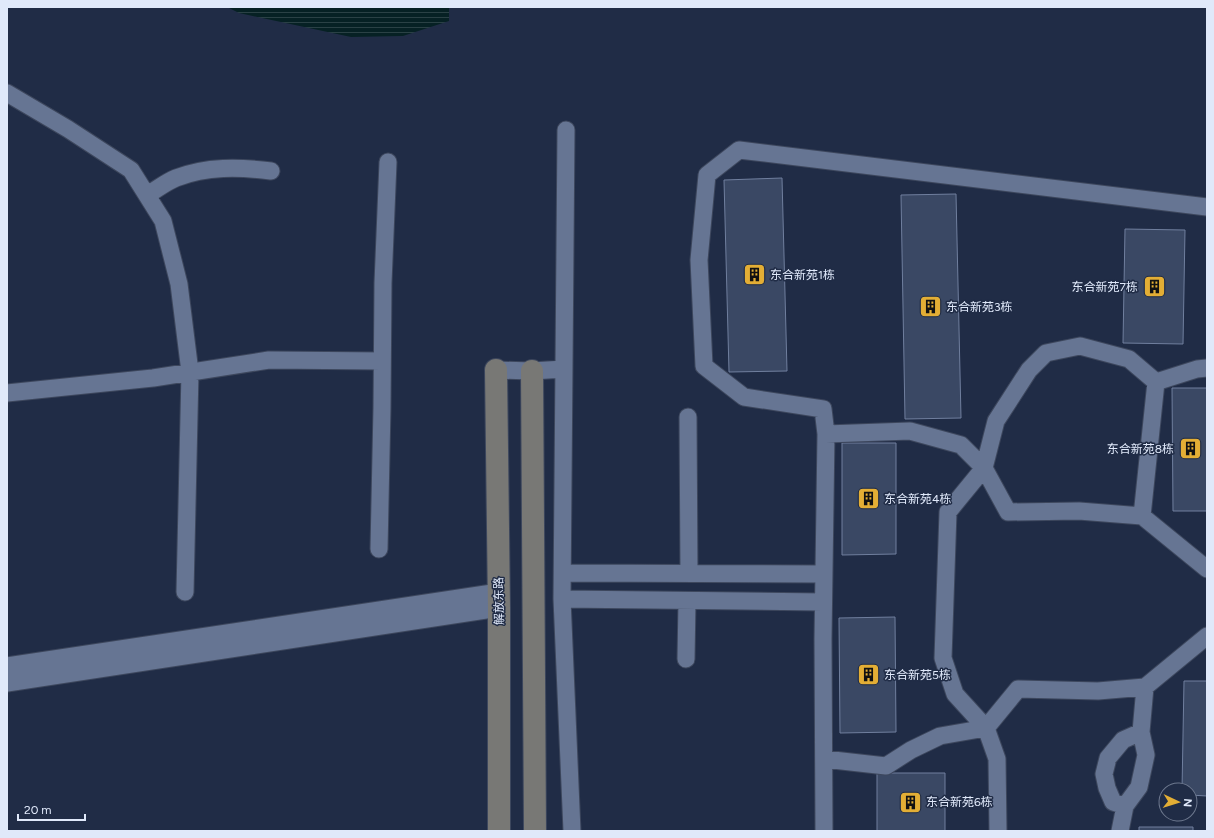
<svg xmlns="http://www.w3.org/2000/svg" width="1214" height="838" font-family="Figtree,'Noto Sans SC',sans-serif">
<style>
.water{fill:url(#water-rules)}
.building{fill:#3a4864;stroke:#707f9e}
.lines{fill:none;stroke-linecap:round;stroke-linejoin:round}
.minor-casing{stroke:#3d475d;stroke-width:19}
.secondary-casing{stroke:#3d475d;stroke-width:24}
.minor{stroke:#667593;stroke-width:17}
.secondary{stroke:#787875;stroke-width:22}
.labels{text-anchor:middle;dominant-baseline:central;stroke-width:3;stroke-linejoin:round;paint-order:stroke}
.poi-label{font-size:12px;fill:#e0e9fa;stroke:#202c46;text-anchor:start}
.street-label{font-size:12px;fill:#e0e9fa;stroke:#202c46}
</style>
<defs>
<pattern id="water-rules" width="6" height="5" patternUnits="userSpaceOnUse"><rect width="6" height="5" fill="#062124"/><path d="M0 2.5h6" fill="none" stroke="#2a4145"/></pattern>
</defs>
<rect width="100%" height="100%" fill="#202c46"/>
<path class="water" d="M 227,7 L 449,7 L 449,21 L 403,36 L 351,37 L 239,13 Z"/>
<path class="building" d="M 782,178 L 787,371 L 729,372 L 724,180 Z
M 956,194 L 961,418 L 905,419 L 901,195 Z
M 1125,229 L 1185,230 L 1183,344 L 1123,343 Z
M 1172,388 L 1207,388 L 1207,511 L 1173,511 Z
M 842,443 L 896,443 L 896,554 L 842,555 Z
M 895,617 L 896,732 L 840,733 L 839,618 Z
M 1184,681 L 1207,681 L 1207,796 L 1190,795 L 1190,790 L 1182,790 Z
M 877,773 L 945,773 L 945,831 L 877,831 Z
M 1139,827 L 1193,827 L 1193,831 L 1139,831 Z"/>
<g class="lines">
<defs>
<path id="minor" d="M 7,93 L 68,129 L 131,170 L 163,221 L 179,284 L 190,372 L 185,592
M 566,130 L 562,599 L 572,831
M 147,195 C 156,190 166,182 176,178 C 207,166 239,167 271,171
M 1207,368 L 1197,369 L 1156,382 L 1142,516 L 1207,569
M 496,370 L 532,371 L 564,369
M 7,393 L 153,378 L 269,360 L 382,361
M 688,417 L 689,573
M 826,434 L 910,431 L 961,445 L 984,468 L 1008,512 L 1079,511 L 1142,516
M 379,549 L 382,408 L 383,283 L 388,162
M 563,573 L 824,574
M 562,599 L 823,602
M 686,659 L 687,601
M 7,666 L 499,592
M 7,683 L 499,608
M 986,728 L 955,694 L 943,658 L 948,512 L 984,468 L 996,421 L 1029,370 L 1046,353 L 1080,346 L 1129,359 L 1156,382
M 824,759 L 886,766 L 911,750 L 940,736 L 986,728
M 1125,806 L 1113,802 L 1107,788 L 1104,774 L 1108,758 L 1123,740 L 1141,732
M 824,831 L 823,639 L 826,434 L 823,409 L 744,397 L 704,366 L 699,260 L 707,175 L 739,150 L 1207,207
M 998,831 L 997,759 L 986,728 L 1018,689 L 1098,691 L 1145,687 L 1207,636
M 1120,831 L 1125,806 L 1139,787 L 1146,755 L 1141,732 L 1145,687"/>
<path id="secondary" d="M 496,370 L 499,608 L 499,831
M 532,371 L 535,831"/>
</defs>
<use href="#minor" class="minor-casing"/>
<use href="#secondary" class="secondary-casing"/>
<use href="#minor" class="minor"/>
<use href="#secondary" class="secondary"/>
</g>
<defs>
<symbol id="building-square" viewBox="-11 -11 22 22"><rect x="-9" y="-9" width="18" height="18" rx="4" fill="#e3ae35" stroke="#202c46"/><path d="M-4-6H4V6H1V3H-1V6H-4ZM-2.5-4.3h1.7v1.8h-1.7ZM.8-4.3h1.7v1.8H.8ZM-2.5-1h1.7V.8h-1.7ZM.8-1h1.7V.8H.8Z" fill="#111"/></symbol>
</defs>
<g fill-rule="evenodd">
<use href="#building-square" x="742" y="262" width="25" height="25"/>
<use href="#building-square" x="1142" y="274" width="25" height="25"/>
<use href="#building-square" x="918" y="294" width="25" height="25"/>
<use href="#building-square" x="1178" y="436" width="25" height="25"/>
<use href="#building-square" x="856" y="486" width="25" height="25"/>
<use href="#building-square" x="856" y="662" width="25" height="25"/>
<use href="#building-square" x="898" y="790" width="25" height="25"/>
</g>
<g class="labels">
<g class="poi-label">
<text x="770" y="275">东合新苑1栋</text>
<text x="1138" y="287" text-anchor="end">东合新苑7栋</text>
<text x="946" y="307">东合新苑3栋</text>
<text x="1174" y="449" text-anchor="end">东合新苑8栋</text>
<text x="884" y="499">东合新苑4栋</text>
<text x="884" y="675">东合新苑5栋</text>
<text x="926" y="802">东合新苑6栋</text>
</g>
<g class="street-label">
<text transform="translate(499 601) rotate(-91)">解放东路</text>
</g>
</g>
<rect width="1214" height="838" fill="none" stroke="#e0e9fa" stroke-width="16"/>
<g transform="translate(1178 802) rotate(94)"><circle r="19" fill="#202c46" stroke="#6d788e"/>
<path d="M0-3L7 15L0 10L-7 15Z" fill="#e3ae35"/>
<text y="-6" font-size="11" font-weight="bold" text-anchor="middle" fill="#e0e9fa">N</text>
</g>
<path d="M18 814v6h67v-6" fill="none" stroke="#e0e9fa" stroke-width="2"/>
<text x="24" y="814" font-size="12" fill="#e0e9fa" stroke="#202c46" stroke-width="3" paint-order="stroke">20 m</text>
</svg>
